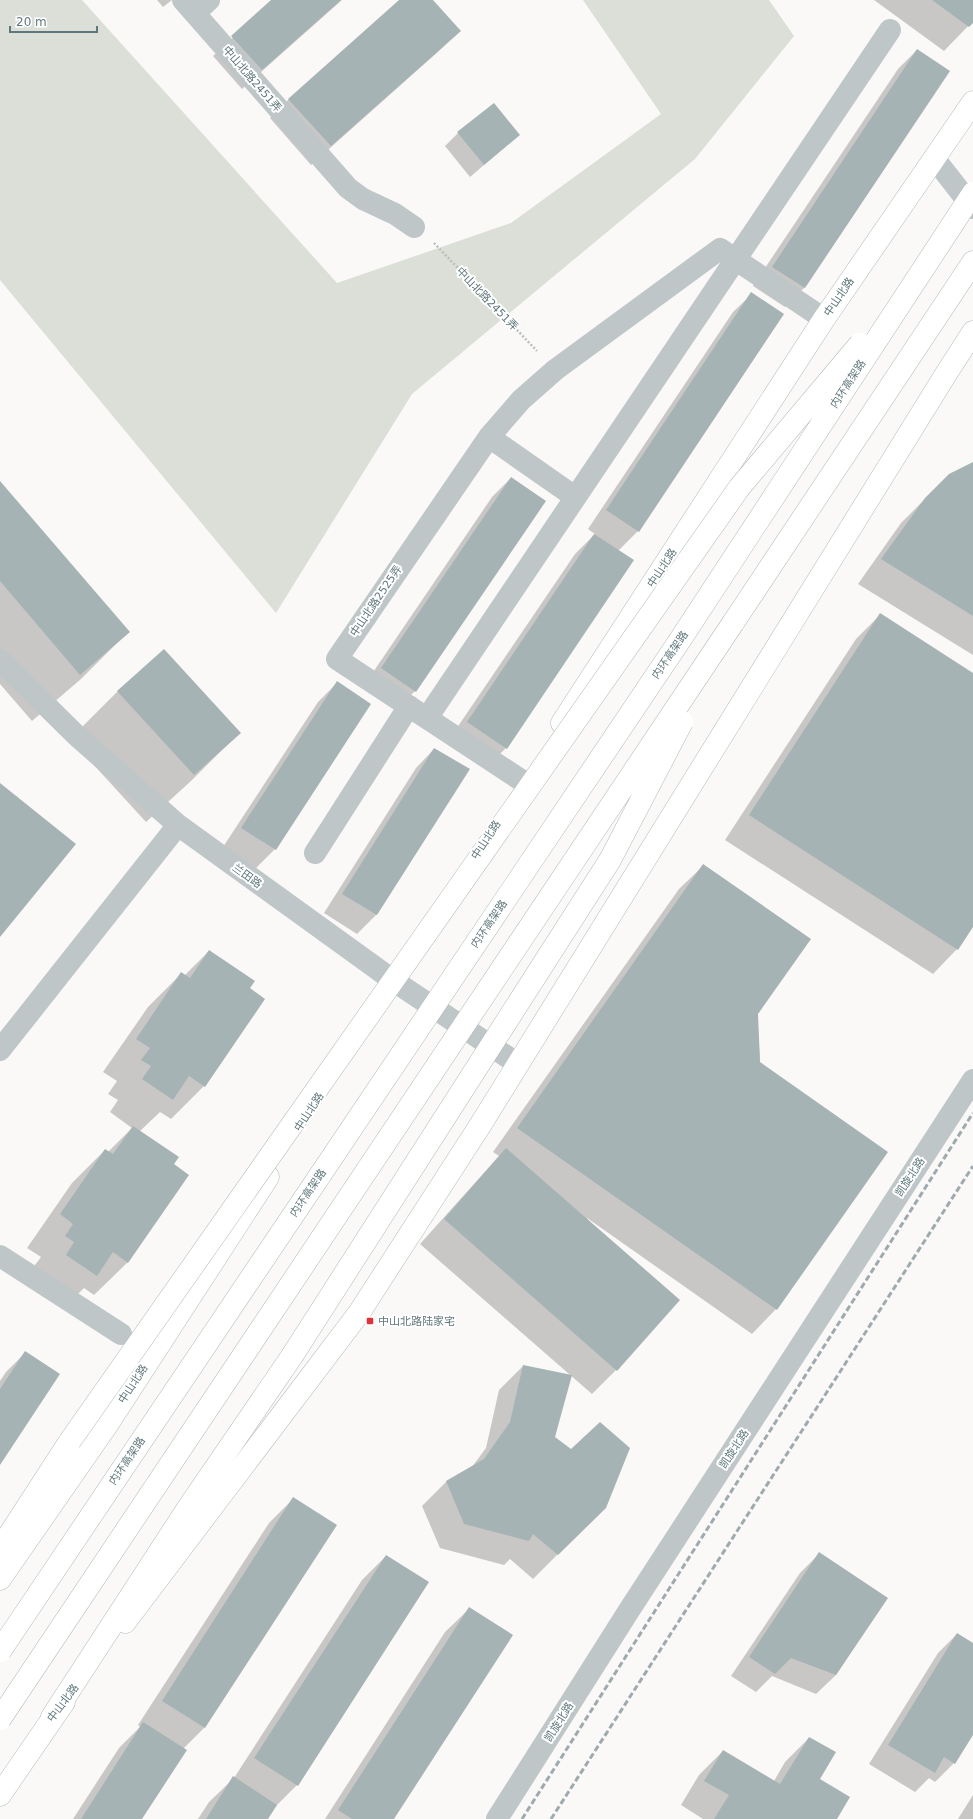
<svg xmlns="http://www.w3.org/2000/svg" width="973" height="1819" font-family="'DejaVu Sans','Noto Sans SC',sans-serif">
<style>
.green{fill:#dbdfd7}
.shadow{fill:#0003}
.building{fill:#a5b3b5}
.lines{fill:none;stroke-linecap:round;stroke-linejoin:round}
.major-casing{stroke:#b2bbbc;stroke-width:23}
.highway-casing{stroke:#b2babb;stroke-width:23}
.path{stroke:#b9bfc0;stroke-width:2.5;stroke-dasharray:2 2;stroke-linecap:butt}
.minor{stroke:#bec6c8;stroke-width:22}
.major{stroke:#fff;stroke-width:22}
.highway{stroke:#fff;stroke-width:22}
.rail{stroke:#9eaaad;stroke-width:3;stroke-dasharray:6 3;stroke-linecap:butt}
.highway-bridge-casing{stroke:#b2babb;stroke-width:23;stroke-linecap:butt}
.highway-bridge{stroke:#fff;stroke-width:22}
.poi-dot{fill:#df3239;stroke:#fff;stroke-width:1.5}
.labels{text-anchor:middle;dominant-baseline:central;stroke-width:4;stroke-linejoin:round;paint-order:stroke}
.street-label{font-size:11px;fill:#60787c;stroke:#fff}
.poi-label{font-size:11px;fill:#60787c;stroke:#fff;text-anchor:start}
</style>
<rect width="100%" height="100%" fill="#faf9f8"/>
<path class="green" d="M 0,0 L 82,0 L 337,283 L 511,223 L 661,114 L 583,0 L 769,0 L 794,36 L 695,159 L 412,394 L 276,613 L 0,280 Z"/>
<path class="shadow" d="M 157,0 L 172,0 L 163,7 Z
M 273,0 L 342,0 L 242,89 L 213,56 Z
M 400,0 L 432,0 L 459,31 L 440,50 L 311,165 L 270,118 L 289,99 Z
M 874,0 L 973,0 L 973,21 L 944,51 Z
M 917,50 L 948,71 L 804,288 L 785,307 L 753,286 L 898,69 Z
M 458,133 L 519,135 L 470,177 L 445,146 Z
M 752,294 L 638,531 L 618,551 L 506,748 L 487,767 L 448,741 L 575,554 L 595,534 L 588,529 L 733,312 Z
M 973,463 L 973,655 L 858,584 L 901,523 L 950,474 Z
M 511,478 L 415,691 L 396,710 L 363,687 L 492,497 Z
M 0,483 L 128,632 L 81,679 L 32,721 L 0,684 Z
M 881,614 L 973,674 L 973,925 L 957,949 L 933,974 L 725,840 L 856,639 Z
M 337,683 L 370,704 L 275,849 L 256,868 L 223,847 L 318,702 Z
M 118,691 L 239,733 L 191,781 L 146,822 L 70,739 Z
M 434,749 L 468,770 L 376,915 L 357,934 L 324,913 L 416,768 Z
M 704,865 L 757,1014 L 776,1309 L 752,1334 L 587,1218 L 616,1370 L 592,1394 L 420,1244 L 499,1156 L 493,1152 L 679,889 Z
M 209,951 L 248,989 L 204,1086 L 171,1119 L 160,1112 L 140,1131 L 128,1262 L 94,1295 L 84,1288 L 63,1309 L 32,1269 L 41,1257 L 27,1248 L 72,1183 L 105,1150 L 108,1152 L 132,1128 L 110,1112 L 118,1100 L 108,1094 L 117,1081 L 103,1072 L 148,1007 L 181,974 L 184,976 Z
M 25,1353 L 0,1463 L 0,1381 L 6,1372 Z
M 523,1366 L 554,1437 L 580,1532 L 533,1579 L 510,1559 L 504,1565 L 440,1548 L 422,1506 L 447,1481 L 472,1467 L 486,1448 L 499,1390 Z
M 293,1499 L 335,1525 L 204,1728 L 183,1749 L 141,1819 L 73,1819 L 119,1748 L 140,1727 L 138,1725 L 269,1523 Z
M 819,1554 L 886,1598 L 836,1675 L 816,1694 L 772,1676 L 756,1692 L 731,1676 L 800,1573 Z
M 386,1556 L 297,1785 L 272,1810 L 266,1819 L 198,1819 L 209,1802 L 234,1778 L 362,1580 Z
M 470,1608 L 393,1819 L 325,1819 L 445,1632 Z
M 957,1634 L 973,1644 L 973,1733 L 954,1763 L 935,1782 L 929,1778 L 915,1792 L 869,1764 L 938,1653 Z
M 809,1738 L 818,1780 L 835,1819 L 703,1819 L 681,1805 L 699,1775 L 723,1751 L 774,1781 L 785,1762 Z
M 973,1795 L 973,1819 L 958,1819 Z"/>
<path class="building" d="M 271,0 L 341,0 L 262,70 L 231,36 Z
M 399,0 L 433,0 L 461,31 L 331,146 L 288,99 Z
M 932,0 L 973,0 L 973,23 L 969,27 Z
M 917,49 L 950,71 L 805,288 L 772,267 Z
M 494,103 L 520,135 L 484,165 L 457,132 Z
M 751,292 L 784,314 L 639,532 L 606,510 Z
M 973,462 L 973,616 L 881,559 L 925,498 L 949,474 Z
M 511,477 L 546,501 L 416,692 L 381,668 Z
M 0,481 L 130,632 L 80,675 L 0,581 Z
M 594,534 L 634,560 L 507,749 L 467,722 Z
M 880,613 L 973,673 L 973,927 L 958,950 L 749,815 Z
M 164,649 L 241,733 L 194,775 L 117,691 Z
M 337,681 L 371,704 L 276,850 L 241,828 Z
M 434,748 L 470,769 L 377,915 L 342,894 Z
M 0,783 L 76,844 L 0,937 Z
M 703,864 L 811,939 L 758,1014 L 760,1062 L 888,1152 L 777,1310 L 517,1128 Z
M 209,950 L 255,981 L 250,988 L 265,999 L 205,1087 L 189,1076 L 173,1100 L 142,1079 L 151,1066 L 141,1060 L 150,1048 L 136,1039 L 181,972 L 190,978 Z
M 133,1126 L 179,1157 L 174,1164 L 189,1175 L 128,1263 L 113,1252 L 97,1276 L 66,1255 L 74,1242 L 65,1236 L 73,1224 L 60,1214 L 105,1149 L 113,1154 Z
M 506,1148 L 680,1300 L 617,1371 L 444,1219 Z
M 25,1351 L 60,1374 L 0,1465 L 0,1389 Z
M 523,1365 L 572,1375 L 555,1437 L 571,1449 L 600,1422 L 630,1448 L 606,1508 L 558,1555 L 533,1534 L 529,1541 L 464,1524 L 446,1481 L 484,1459 L 510,1422 Z
M 293,1497 L 337,1525 L 205,1728 L 162,1701 Z
M 819,1552 L 888,1598 L 836,1675 L 791,1658 L 775,1674 L 749,1657 Z
M 386,1555 L 429,1582 L 298,1786 L 254,1758 Z
M 469,1607 L 513,1635 L 394,1819 L 352,1819 L 338,1810 Z
M 957,1633 L 973,1643 L 973,1735 L 955,1764 L 944,1757 L 935,1773 L 888,1745 Z
M 143,1722 L 187,1750 L 142,1819 L 81,1819 Z
M 809,1737 L 836,1752 L 820,1779 L 850,1797 L 837,1819 L 714,1819 L 729,1795 L 704,1781 L 723,1750 L 780,1784 Z
M 233,1776 L 277,1805 L 268,1819 L 206,1819 Z"/>
<g class="lines">
<defs>
<path id="major" d="M 562,723 L 824,319 L 973,102
M 0,1579 L 107,1425 L 268,1177
M 125,1622 L 359,1313 L 481,1124 L 946,374 L 973,332
M 0,1795 L 64,1702"/>
<path id="highway" d="M 733,623 L 973,262
M 0,1549 L 70,1441
M 52,1717 L 188,1508 L 292,1356"/>
</defs>
<use href="#major" class="major-casing"/>
<use href="#highway" class="highway-casing"/>
<path class="path" d="M 434,243 L 537,351"/>
<path class="minor" d="M 183,0 L 348,188 L 363,199 L 395,214 L 414,227
M 195,13 L 209,0
M 934,158 L 973,208
M 489,437 L 575,497
M 0,660 L 76,735 L 178,825 L 394,981 L 518,1064
M 427,718 L 890,30
M 524,782 L 337,659 L 489,437 L 521,400 L 555,370 L 720,249 L 824,319
M 315,853 L 409,706
M 0,1050 L 178,825
M 0,1256 L 121,1334
M 497,1819 L 628,1612 L 973,1080"/>
<use href="#major" class="major"/>
<use href="#highway" class="highway"/>
<path class="rail" d="M 522,1819 L 973,1113
M 551,1819 L 973,1166"/>
<defs>
<path id="highway-bridge" d="M 292,1356 L 610,860 L 682,722
M 70,1441 L 739,488 L 860,344
M 0,1651 L 678,643 L 973,193
M 0,1719 L 733,623"/>
</defs>
<use href="#highway-bridge" class="highway-bridge-casing"/>
<use href="#highway-bridge" class="highway-bridge"/>
</g>
<rect class="poi-dot" x="366" y="1317" width="8" height="8" rx="2"/>
<g class="labels">
<g class="street-label">
<text transform="translate(252 79) rotate(49)">中山北路2451弄</text>
<text transform="translate(839 297) rotate(-56)">中山北路</text>
<text transform="translate(487 299) rotate(46)">中山北路2451弄</text>
<text transform="translate(848 384) rotate(-57)">内环高架路</text>
<text transform="translate(662 568) rotate(-57)">中山北路</text>
<text transform="translate(376 601) rotate(-56)">中山北路2525弄</text>
<text transform="translate(670 655) rotate(-56)">内环高架路</text>
<text transform="translate(486 840) rotate(-57)">中山北路</text>
<text transform="translate(247 876) rotate(36)">兰田路</text>
<text transform="translate(489 924) rotate(-56)">内环高架路</text>
<text transform="translate(309 1112) rotate(-57)">中山北路</text>
<text transform="translate(910 1177) rotate(-57)">凯旋北路</text>
<text transform="translate(308 1193) rotate(-56)">内环高架路</text>
<text transform="translate(133 1384) rotate(-57)">中山北路</text>
<text transform="translate(734 1449) rotate(-57)">凯旋北路</text>
<text transform="translate(127 1461) rotate(-56)">内环高架路</text>
<text transform="translate(63 1703) rotate(-53)">中山北路</text>
<text transform="translate(559 1722) rotate(-58)">凯旋北路</text>
</g>
<g class="poi-label">
<text x="378" y="1321">中山北路陆家宅</text>
</g>
</g>
<path d="M10 26v6h87v-6" fill="none" stroke="#60787c" stroke-width="2"/>
<text x="16" y="26" font-size="12" fill="#60787c" stroke="#ffffff" stroke-width="3" paint-order="stroke">20 m</text>
</svg>
